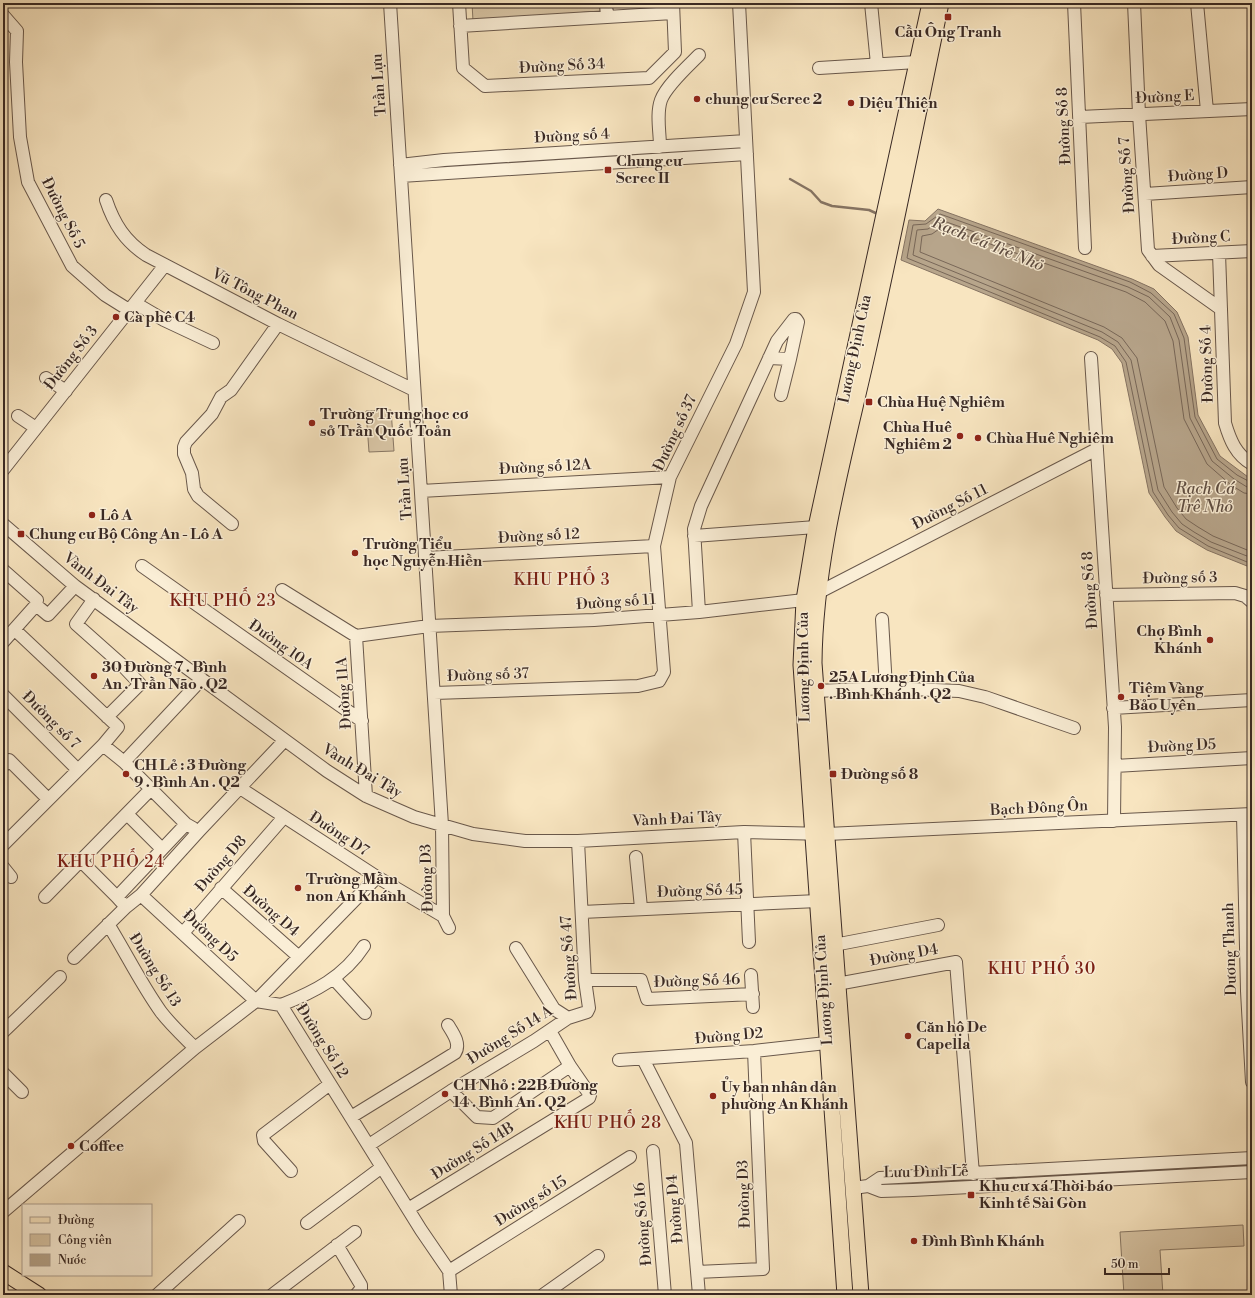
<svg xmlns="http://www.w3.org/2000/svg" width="1255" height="1298" font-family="'Libre Bodoni',serif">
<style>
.green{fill:#d8c5a5;stroke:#887764}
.water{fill:#b7a58b;stroke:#857362}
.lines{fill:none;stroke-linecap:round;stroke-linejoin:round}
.shore{stroke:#786758;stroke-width:1}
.stream{stroke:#857362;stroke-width:2.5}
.minor-casing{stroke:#69584b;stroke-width:14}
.major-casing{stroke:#392924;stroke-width:17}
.minor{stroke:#faeed6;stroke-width:12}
.major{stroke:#f8e5c0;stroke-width:15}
.poi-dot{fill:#8f2418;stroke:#faeed6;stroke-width:1.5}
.labels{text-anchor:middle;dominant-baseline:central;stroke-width:3;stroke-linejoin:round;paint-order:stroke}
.poi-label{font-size:15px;font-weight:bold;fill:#392924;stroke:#faeed6;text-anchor:start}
.street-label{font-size:15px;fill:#392924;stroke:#faeed6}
.water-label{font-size:16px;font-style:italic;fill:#5f4e43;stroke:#faeed6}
.neighbourhood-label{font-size:16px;letter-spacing:1px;fill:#7a1f14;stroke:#faeed6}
</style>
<rect width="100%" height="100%" fill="#f8e5c0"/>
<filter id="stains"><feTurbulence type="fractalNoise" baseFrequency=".005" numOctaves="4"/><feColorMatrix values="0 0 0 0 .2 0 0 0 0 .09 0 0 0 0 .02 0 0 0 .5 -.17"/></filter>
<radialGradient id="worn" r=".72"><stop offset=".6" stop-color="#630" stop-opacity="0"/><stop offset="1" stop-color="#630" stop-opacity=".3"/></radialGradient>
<path class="green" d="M 472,3 L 600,3 L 600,11 L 473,21 Z
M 391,410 L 394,451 L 369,452 L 366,411 Z
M 1243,1225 L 1244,1246 L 1160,1250 L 1163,1295 L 1124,1295 L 1120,1232 Z"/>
<path class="water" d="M 938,209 L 1132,279 L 1154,289 L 1177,312 L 1188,337 L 1198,415 L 1220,456 L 1252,480 L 1252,568 L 1207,550 L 1190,540 L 1176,531 L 1165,517 L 1149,493 L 1122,363 L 1112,349 L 1098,340 L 901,260 L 909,220 L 925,221 Z"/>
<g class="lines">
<path class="shore" d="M 1252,483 L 1237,475 L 1217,459 L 1195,417 L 1184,338 L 1174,314 L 1151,293 L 1130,282 L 940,214 L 926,224 L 913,225 L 907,258 L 1100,337 L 1115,346 L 1126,362 L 1153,492 L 1168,515 L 1179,528 L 1208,546 L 1252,564
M 1252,488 L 1247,487 L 1234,479 L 1212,461 L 1190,418 L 1179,340 L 1170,317 L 1149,297 L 1128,287 L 941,220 L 928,229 L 917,230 L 913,255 L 1102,332 L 1118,342 L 1131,360 L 1158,490 L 1172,512 L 1182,524 L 1194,532 L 1211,542 L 1252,558
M 1252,494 L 1244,493 L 1231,485 L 1207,464 L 1184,419 L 1173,341 L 1165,321 L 1145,302 L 1126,292 L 942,227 L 932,234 L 922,236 L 920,252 L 1104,327 L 1122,338 L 1137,358 L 1164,487 L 1177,508 L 1186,519 L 1198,527 L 1213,536 L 1252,552"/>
<path class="stream" d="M 790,179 L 811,191 L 821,202 L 832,206 L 869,210 L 880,215"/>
<defs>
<path id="minor" d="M 390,3 L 442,825 L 443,916 L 449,928
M 459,3 L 463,68 L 485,86 L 649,78 L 675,52 L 673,3
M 606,3 L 607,17
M 871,3 L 877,64
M 1074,3 L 1085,248
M 1134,3 L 1139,114 L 1148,250 L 1159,265 L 1221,309
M 1197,3 L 1207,111
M 3,15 L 17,31 L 16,62 L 20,137 L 28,182 L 72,266 L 105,295 L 129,310
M 460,26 L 673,13
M 819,68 L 917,62
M 1080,117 L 1252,109
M 660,147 C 660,132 656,114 661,100 C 666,86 688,66 699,55
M 400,165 L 444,160 L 746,141
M 401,176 L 747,154
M 1145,194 L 1252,187
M 106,200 C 114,224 125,241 146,255 L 278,324 L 414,390
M 1219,253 L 1225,423 C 1230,440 1236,455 1252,464
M 1152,256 L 1252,251
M 135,303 L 164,320 L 213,343
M 1091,358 L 1115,727 L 1114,821
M 46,378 L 66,391
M 781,395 L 790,359
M 18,416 L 36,428
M 3,470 L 165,265
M 421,491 L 670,477
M 3,524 L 75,586 L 327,771 L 366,796 L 414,817 L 473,834 L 525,841 L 578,841 L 744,832 L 827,834 L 1252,814
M 232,524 L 198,496 L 194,489 L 192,473 L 184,454 L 184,447 L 186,442 L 212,414 L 221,397 L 231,390 L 278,324
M 694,536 L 816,527
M 425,558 L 654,546
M 142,566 L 362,721
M 3,570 L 37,600 L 36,605 L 3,642
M 282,590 L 356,636 L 429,626 L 594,620 L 699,612 L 804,600 L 1097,449
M 1106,595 L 1235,593 L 1245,596 L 1252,602
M 94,599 L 76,624 L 121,664 L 140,684 L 107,717
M 36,605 L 48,615 L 75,586
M 699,612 L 694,529 L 701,506 L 777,341 L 794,319 L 796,319 L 798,322 L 790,359 L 769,358
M 882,619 L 886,688
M 356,636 L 366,796
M 816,691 L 886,688 L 959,691 L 985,697 L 1074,728
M 434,693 L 638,686 L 659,681 L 664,672 L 654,546 L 670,477 L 736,344 L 754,292 L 739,3
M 3,695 L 77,769
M 1113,708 L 1252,700
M 103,745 L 124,762 L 186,824 L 193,828
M 124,762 L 202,679
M 3,766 L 9,760 L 48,799
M 1115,766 L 1252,758
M 240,788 L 377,877 L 443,916
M 127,814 L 162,849
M 1243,815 L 1247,991 L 1252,1082
M 744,832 L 749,942
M 3,845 L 103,745 L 118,727 L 15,630
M 636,857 L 641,908
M 81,861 L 117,897
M 3,867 L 11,877
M 221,888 L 299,957
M 141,895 L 256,1001 L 377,877
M 45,897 L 151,789
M 126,907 L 141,895 L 199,831 L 284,741
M 582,912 L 818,901
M 108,924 C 126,953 141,984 161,1012 C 171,1025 184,1037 195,1048
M 183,933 L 284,817
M 834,945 L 938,925
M 516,948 L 554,1009 L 568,1018
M 74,958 L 126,907 L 117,897 L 186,824
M 751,975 L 753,1007
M 334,979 L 365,1013
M 585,980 L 641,980 L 647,999 L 753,994
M 837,984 L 956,962 L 973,1174
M 281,1005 C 314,992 344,977 364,946
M 3,1032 L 60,977
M 643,1059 L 686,1143 L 699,1295
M 619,1060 L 754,1051 L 835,1042
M 3,1073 L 22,1092
M 451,1091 L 477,1117 L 493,1118 L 570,1066
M 351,1117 L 455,1053 C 461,1044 453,1033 448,1025
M 369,1145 L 451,1091 L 534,1041 L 568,1018 L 587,1012 L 589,1008 L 585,980 L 578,841
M 653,1151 L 665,1295
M 291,1171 L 264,1141 L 263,1135 L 330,1084
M 868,1186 L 880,1178 L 1252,1158
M 853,1188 L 868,1186 L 881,1191 L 913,1190 L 1252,1172
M 408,1209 L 589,1098 L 590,1095 L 570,1066 L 550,1031
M 3,1212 L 195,1048 L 256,1001 L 281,1005 L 421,1230 L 449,1271 L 451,1295
M 307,1223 L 382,1167
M 337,1245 L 361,1285 L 361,1289 L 356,1295
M 449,1271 L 630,1157
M 697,1272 L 763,1269 L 754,1051
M 157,1295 L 239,1221
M 272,1295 L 355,1232
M 543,1295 L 598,1256"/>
<path id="major" d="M 3,1272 L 39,1295
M 845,1295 L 801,665 L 804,600 L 816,527 L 930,3
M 861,1295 L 814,663 C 815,557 845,454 868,351 C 894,235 917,119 941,3"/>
</defs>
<use href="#minor" class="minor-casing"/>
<use href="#major" class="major-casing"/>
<use href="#minor" class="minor"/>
<use href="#major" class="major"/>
</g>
<g class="poi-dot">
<rect x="944" y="13" width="8" height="8" rx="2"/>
<circle cx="697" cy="99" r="4"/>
<circle cx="851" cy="103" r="4"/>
<rect x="604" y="166" width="8" height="8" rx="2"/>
<circle cx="116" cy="317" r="4"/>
<rect x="865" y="398" width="8" height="8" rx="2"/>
<circle cx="312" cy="423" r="4"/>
<circle cx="960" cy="436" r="4"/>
<circle cx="978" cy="438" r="4"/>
<circle cx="92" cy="515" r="4"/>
<rect x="17" y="530" width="8" height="8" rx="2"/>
<circle cx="355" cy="553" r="4"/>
<circle cx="1210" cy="640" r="4"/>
<circle cx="94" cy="676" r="4"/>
<circle cx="821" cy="686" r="4"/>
<circle cx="1121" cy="697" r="4"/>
<circle cx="126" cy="774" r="4"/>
<rect x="829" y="770" width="8" height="8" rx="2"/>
<circle cx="298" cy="888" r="4"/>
<circle cx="908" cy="1036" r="4"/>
<circle cx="445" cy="1094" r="4"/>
<circle cx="713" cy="1096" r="4"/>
<circle cx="71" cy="1146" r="4"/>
<rect x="967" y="1191" width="8" height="8" rx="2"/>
<circle cx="914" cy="1241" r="4"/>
</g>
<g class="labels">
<g class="poi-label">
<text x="948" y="32" text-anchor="middle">Cầu Ông Tranh</text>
<text x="705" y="99">chung cư Screc 2</text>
<text x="859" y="103">Diệu Thiện</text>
<text x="616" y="161">Chung cư<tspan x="616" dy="17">Screc II</tspan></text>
<text x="124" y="317">Cà phê C4</text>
<text x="877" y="402">Chùa Huệ Nghiêm</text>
<text x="320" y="414">Trường Trung học cơ<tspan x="320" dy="17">sở Trần Quốc Toản</tspan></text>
<text x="952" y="427" text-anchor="end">Chùa Huê<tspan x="952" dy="17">Nghiêm 2</tspan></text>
<text x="986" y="438">Chùa Huê Nghiêm</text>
<text x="100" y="515">Lô A</text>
<text x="29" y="534">Chung cư Bộ Công An - Lô A</text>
<text x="363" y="544">Trường Tiểu<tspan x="363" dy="17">học Nguyễn Hiền</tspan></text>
<text x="1202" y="631" text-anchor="end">Chợ Bình<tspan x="1202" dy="17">Khánh</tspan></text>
<text x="102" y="667">30 Đường 7 . Bình<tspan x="102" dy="17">An . Trần Não . Q2</tspan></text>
<text x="829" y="677">25A Lương Định Của<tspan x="829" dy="17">. Bình Khánh . Q2</tspan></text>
<text x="1129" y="688">Tiệm Vàng<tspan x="1129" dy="17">Bảo Uyên</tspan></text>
<text x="134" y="765">CH Lẻ : 3 Đường<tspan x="134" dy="17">9 . Bình An . Q2</tspan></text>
<text x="841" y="774">Đường số 8</text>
<text x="306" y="879">Trường Mầm<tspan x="306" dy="17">non An Khánh</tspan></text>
<text x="916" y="1027">Căn hộ De<tspan x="916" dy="17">Capella</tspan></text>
<text x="453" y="1085">CH Nhỏ : 22B Đường<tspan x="453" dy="17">14 . Bình An . Q2</tspan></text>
<text x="721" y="1087">Ủy ban nhân dân<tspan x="721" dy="17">phường An Khánh</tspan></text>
<text x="79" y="1146">Coffee</text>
<text x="979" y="1186">Khu cư xá Thời báo<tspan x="979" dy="17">Kinh tế Sài Gòn</tspan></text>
<text x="922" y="1241">Đình Bình Khánh</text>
</g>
<g class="street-label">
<text transform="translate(562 66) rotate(-3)">Đường Số 34</text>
<text transform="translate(379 85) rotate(-94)">Trần Lựu</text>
<text transform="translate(1165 97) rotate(-3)">Đường E</text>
<text transform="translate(1064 126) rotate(-93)">Đường Số 8</text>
<text transform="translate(572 136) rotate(-3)">Đường số 4</text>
<text transform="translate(1127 175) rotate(-94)">Đường Số 7</text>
<text transform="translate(1198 175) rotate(-4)">Đường D</text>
<text transform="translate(63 213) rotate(63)">Đường Số 5</text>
<text transform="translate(1201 238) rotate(-3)">Đường C</text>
<text transform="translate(255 294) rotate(27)">Vũ Tông Phan</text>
<text transform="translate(855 349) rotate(-78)">Lương Định Của</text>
<text transform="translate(71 358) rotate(-52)">Đường Số 3</text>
<text transform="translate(1207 364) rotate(-92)">Đường Số 4</text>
<text transform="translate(675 433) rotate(-65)">Đường số 37</text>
<text transform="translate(545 467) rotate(-3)">Đường số 12A</text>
<text transform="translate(405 489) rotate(-94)">Trần Lựu</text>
<text transform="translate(950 507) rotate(-27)">Đường Số 11</text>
<text transform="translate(539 536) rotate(-3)">Đường số 12</text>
<text transform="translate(1180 578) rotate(-1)">Đường số 3</text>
<text transform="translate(101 583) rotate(37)">Vành Đai Tây</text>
<text transform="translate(1090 590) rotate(-94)">Đường Số 8</text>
<text transform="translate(616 602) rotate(-4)">Đường số 11</text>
<text transform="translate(281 645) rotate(35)">Đường 10A</text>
<text transform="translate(804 667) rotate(-91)">Lương Định Của</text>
<text transform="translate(488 675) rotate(-2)">Đường số 37</text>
<text transform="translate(344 693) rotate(-94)">Đường 11A</text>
<text transform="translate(51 720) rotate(45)">Đường số 7</text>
<text transform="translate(1182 746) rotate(-3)">Đường D5</text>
<text transform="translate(362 771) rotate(31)">Vành Đai Tây</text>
<text transform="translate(1039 808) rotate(-3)">Bạch Đông Ôn</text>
<text transform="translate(677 819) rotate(-3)">Vành Đai Tây</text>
<text transform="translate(339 834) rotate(33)">Đường D7</text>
<text transform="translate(221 864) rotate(-49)">Đường D8</text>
<text transform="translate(427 878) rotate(-92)">Đường D3</text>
<text transform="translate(700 891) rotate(-2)">Đường Số 45</text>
<text transform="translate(271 911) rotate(41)">Đường D4</text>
<text transform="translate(210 936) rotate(43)">Đường D5</text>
<text transform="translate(1230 949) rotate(-92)">Dương Thanh</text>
<text transform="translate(904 955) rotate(-10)">Đường D4</text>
<text transform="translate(569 958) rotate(-94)">Đường Số 47</text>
<text transform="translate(155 970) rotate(58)">Đường Số 13</text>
<text transform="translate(697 981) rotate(-2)">Đường Số 46</text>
<text transform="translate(824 990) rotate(-94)">Lương Định Của</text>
<text transform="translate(510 1035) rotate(-32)">Đường Số 14 A</text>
<text transform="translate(729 1036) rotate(-5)">Đường D2</text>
<text transform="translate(322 1041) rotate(58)">Đường Số 12</text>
<text transform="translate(473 1151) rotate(-32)">Đường Số 14B</text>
<text transform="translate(926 1172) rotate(-1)">Lưu Đình Lễ</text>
<text transform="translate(744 1194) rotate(-92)">Đường D3</text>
<text transform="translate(531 1201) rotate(-32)">Đường số 15</text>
<text transform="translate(675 1209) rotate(-95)">Đường D4</text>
<text transform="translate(643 1224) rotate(-95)">Đường Số 16</text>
</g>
<g class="water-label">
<text transform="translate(988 244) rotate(22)">Rạch Cá Trê Nhỏ</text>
<text x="1205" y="489">Rạch Cá<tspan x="1205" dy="18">Trê Nhỏ</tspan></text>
</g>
<g class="neighbourhood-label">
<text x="562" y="580">KHU PHỐ 3</text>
<text x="223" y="601">KHU PHỐ 23</text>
<text x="111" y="862">KHU PHỐ 24</text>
<text x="1042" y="969">KHU PHỐ 30</text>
<text x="608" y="1123">KHU PHỐ 28</text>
</g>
</g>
<rect width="1255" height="1298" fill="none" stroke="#f8e5c0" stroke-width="16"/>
<rect x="4" y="4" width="1247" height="1290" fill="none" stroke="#392924" stroke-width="2"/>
<rect x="8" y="8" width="1239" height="1282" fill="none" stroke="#392924"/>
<rect x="22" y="1204" width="130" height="72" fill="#faeed6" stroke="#ad9f8f"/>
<rect x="30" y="1217" width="20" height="6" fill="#f8e5c0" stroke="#ad9f8f"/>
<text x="58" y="1224" font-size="12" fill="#392924">Đường</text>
<rect x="30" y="1234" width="20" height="12" fill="#d8c5a5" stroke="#ad9f8f"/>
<text x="58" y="1244" font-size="12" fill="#392924">Công viên</text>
<rect x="30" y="1254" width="20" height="12" fill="#b7a58b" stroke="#ad9f8f"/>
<text x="58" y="1264" font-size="12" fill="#392924">Nước</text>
<path d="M1105 1268v6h64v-6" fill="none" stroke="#392924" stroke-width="2"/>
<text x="1111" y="1268" font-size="12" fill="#392924" stroke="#faeed6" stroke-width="3" paint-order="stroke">50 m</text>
<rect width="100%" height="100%" filter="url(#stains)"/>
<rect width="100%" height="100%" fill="url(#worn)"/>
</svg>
